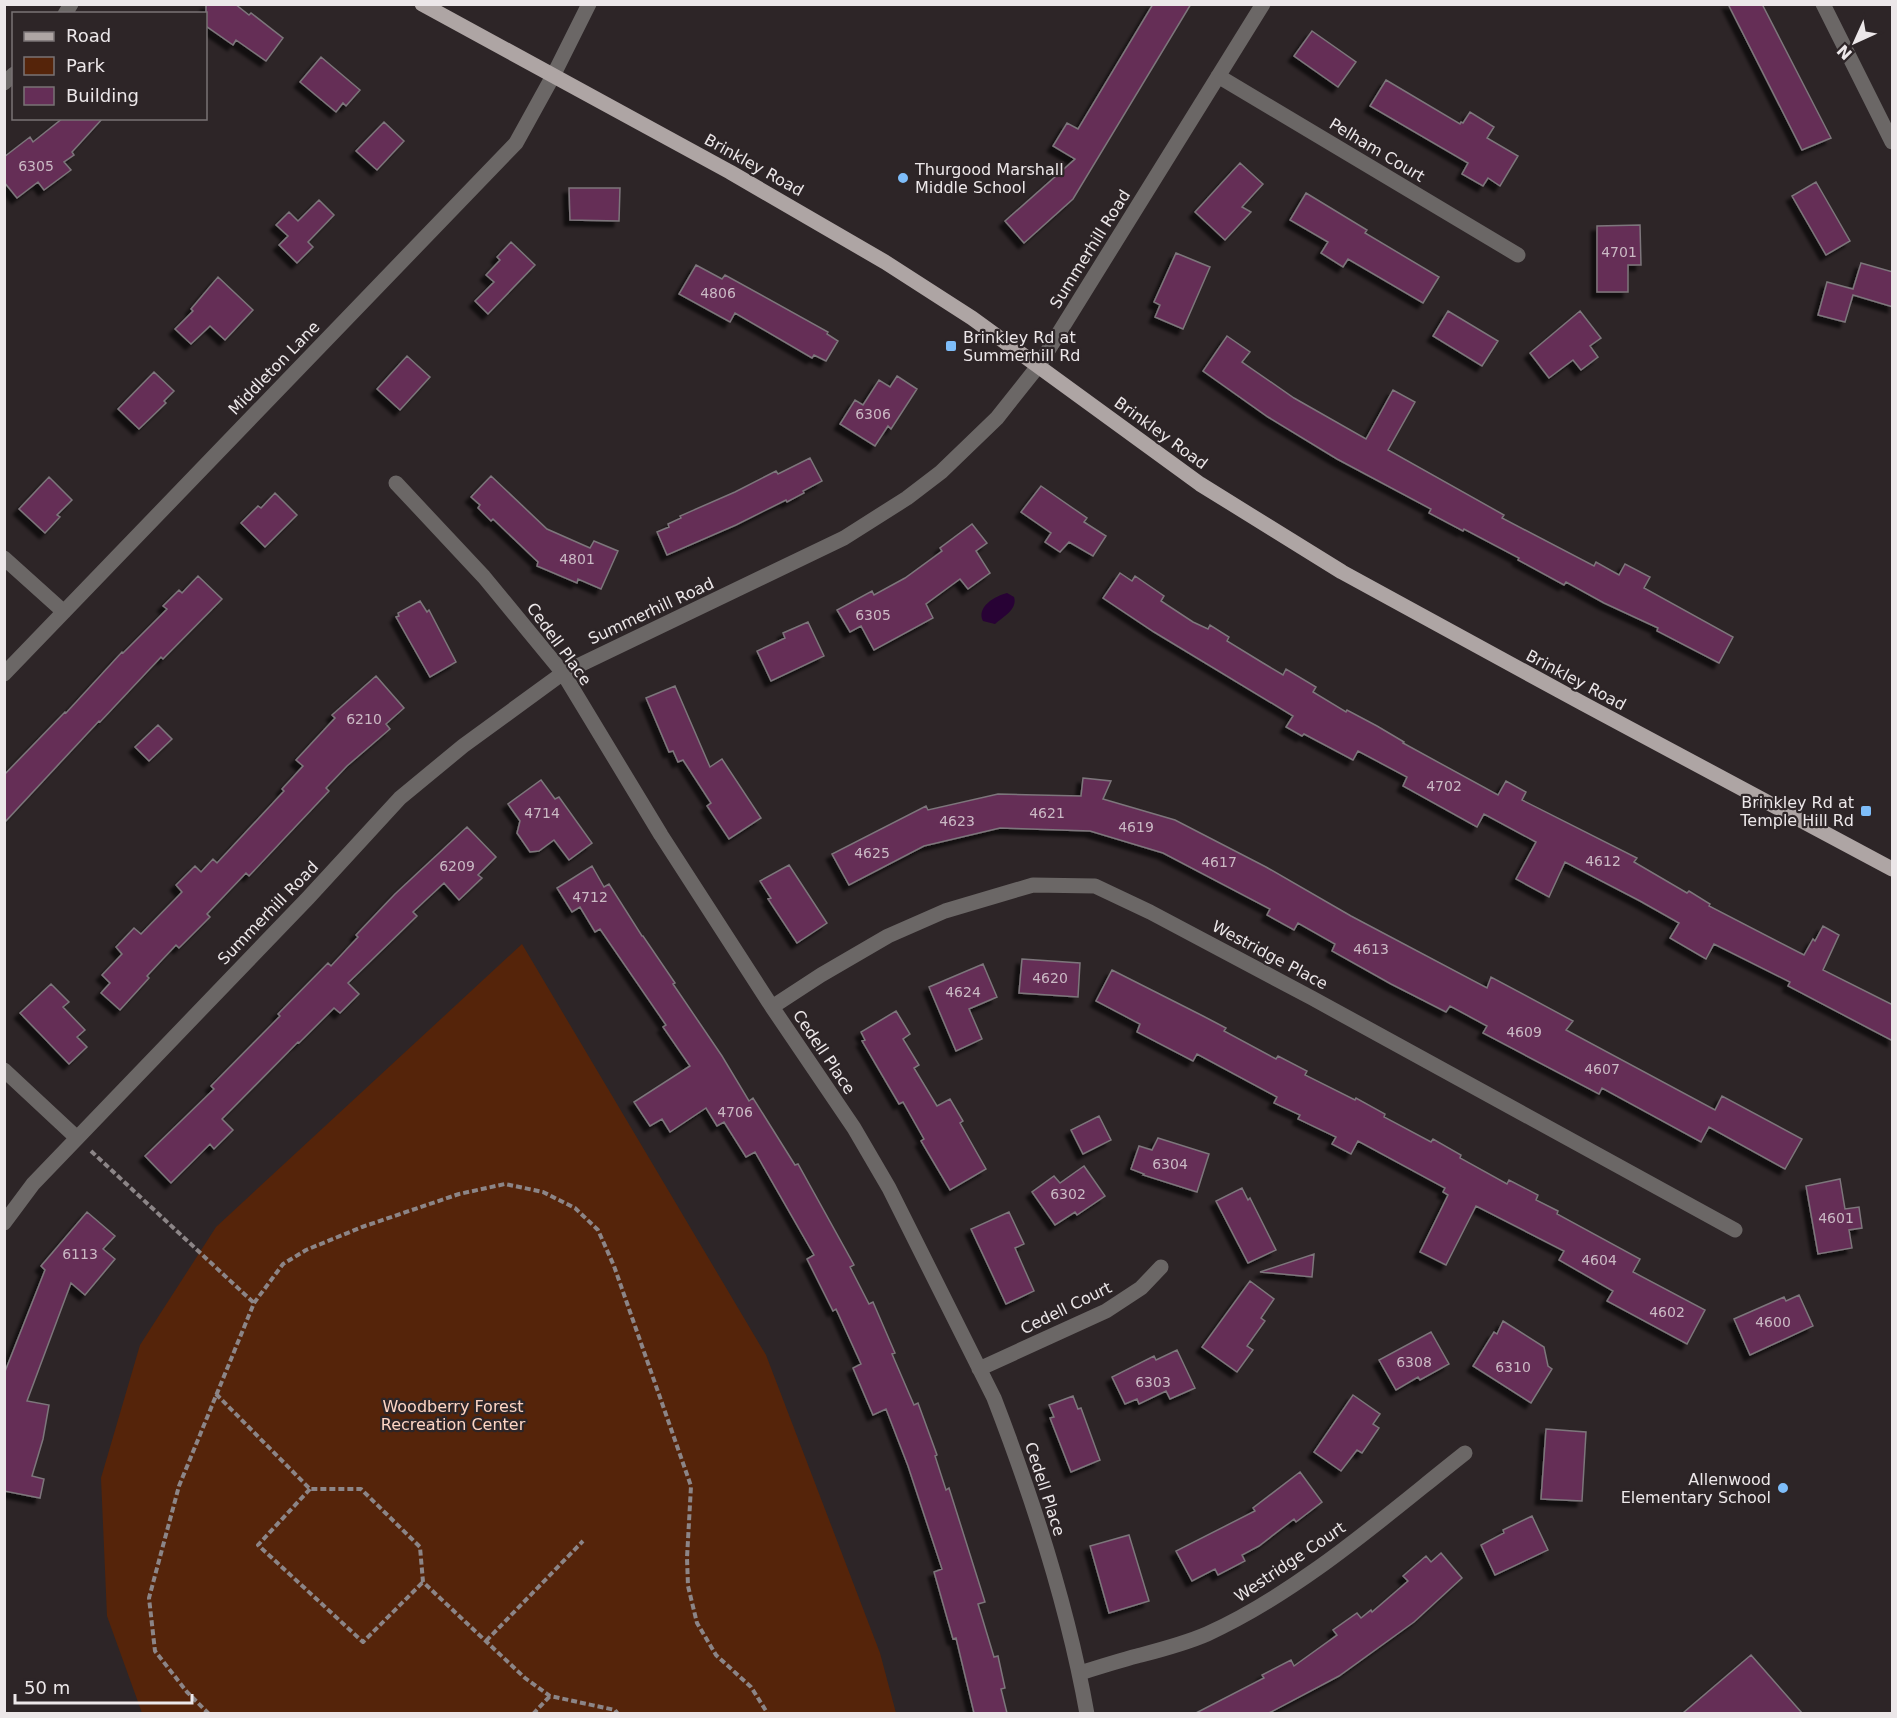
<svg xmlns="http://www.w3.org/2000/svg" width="1897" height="1718" font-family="'DejaVu Sans',sans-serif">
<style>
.green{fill:#55240a}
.water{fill:#280235}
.building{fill:#652e57;stroke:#7d767b;stroke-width:1.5;filter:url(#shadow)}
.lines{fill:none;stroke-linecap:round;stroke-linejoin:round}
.path{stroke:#8c8587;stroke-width:4;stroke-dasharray:6 3;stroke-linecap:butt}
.minor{stroke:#6b6766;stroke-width:15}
.major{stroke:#aea5a4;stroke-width:15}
.poi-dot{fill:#7ebdf9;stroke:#2d2527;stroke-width:2}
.labels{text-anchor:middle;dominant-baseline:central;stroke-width:4.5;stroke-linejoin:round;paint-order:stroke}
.number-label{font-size:14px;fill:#cab9c4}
.street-label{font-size:16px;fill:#ece7e9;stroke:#2d2527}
.poi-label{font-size:16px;fill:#ece7e9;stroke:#2d2527;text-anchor:start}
.park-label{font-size:16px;fill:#fdd5c4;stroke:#2d2527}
</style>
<defs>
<filter id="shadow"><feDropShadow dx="-5.5" dy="5.5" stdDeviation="1.5" flood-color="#0009"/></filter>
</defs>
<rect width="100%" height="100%" fill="#2d2527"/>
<path class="green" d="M 522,944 L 766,1355 L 880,1653 L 896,1713 L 142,1713 L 107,1616 L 101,1478 L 140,1345 L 216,1227 Z"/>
<path class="water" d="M 1007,593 L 1014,597 C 1018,609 1003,617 995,624 L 983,621 C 976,607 995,596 1007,593 Z"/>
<path class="building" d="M 206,4 L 235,4 L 249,15 L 251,13 L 283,38 L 266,61 L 236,40 L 233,45 L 206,26 Z
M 1153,4 L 1191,4 L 1073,199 L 1024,243 L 1005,221 L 1075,159 L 1053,146 L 1067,123 L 1078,129 Z
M 1728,4 L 1762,4 L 1831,138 L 1802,150 Z
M 1312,31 L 1356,62 L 1338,87 L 1294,56 Z
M 321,57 L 360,90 L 346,106 L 343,103 L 336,112 L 300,82 Z
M 1386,80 L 1460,124 L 1461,122 L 1463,123 L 1470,112 L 1494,127 L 1487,138 L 1518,156 L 1500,186 L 1488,178 L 1483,186 L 1462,174 L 1468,163 L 1370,106 Z
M 63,118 L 103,118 L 72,152 L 74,155 L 64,162 L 71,170 L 44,190 L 38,182 L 17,198 L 4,182 L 4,157 L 30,137 L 33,142 Z
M 384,122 L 404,141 L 377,170 L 356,151 Z
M 1240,163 L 1263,184 L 1242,207 L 1251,212 L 1225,240 L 1195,212 Z
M 1816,182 L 1850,241 L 1826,255 L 1792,196 Z
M 569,188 L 620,188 L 619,221 L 570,220 Z
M 1306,193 L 1367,230 L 1365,233 L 1439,277 L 1423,303 L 1348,259 L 1343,267 L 1321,253 L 1328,242 L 1290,220 Z
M 319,200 L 334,215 L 308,242 L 313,247 L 297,263 L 279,245 L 288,236 L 276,225 L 289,212 L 298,221 Z
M 1640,225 L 1641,265 L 1628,265 L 1628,292 L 1597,292 L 1597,226 Z
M 511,242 L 535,265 L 488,314 L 475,301 L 494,282 L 486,275 L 500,260 L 497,257 Z
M 1176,253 L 1210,267 L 1183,329 L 1155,317 L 1160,305 L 1154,302 Z
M 1861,263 L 1893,272 L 1893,307 L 1853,295 L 1845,322 L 1818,315 L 1827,282 L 1853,289 Z
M 696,265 L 722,279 L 725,275 L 828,332 L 827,334 L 838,341 L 826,361 L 814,355 L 812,358 L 735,313 L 730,322 L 679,294 Z
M 218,277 L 253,310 L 225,340 L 210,326 L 191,344 L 175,329 L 193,311 L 191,309 Z
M 1448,311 L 1498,341 L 1482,366 L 1433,336 Z
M 1580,311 L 1601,338 L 1590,346 L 1598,357 L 1581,370 L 1573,360 L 1549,378 L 1530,353 Z
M 1227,336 L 1250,352 L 1242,362 L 1294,398 L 1366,439 L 1393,390 L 1415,402 L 1388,450 L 1504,515 L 1502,518 L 1594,566 L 1596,562 L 1619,575 L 1625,564 L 1650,577 L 1644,588 L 1733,637 L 1719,663 L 1657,631 L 1658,628 L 1604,603 L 1566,582 L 1564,585 L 1518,560 L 1519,558 L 1464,529 L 1463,531 L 1429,513 L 1431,509 L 1337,459 L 1268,417 L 1203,371 Z
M 407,356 L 430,377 L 400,410 L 377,389 Z
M 154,372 L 174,391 L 164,401 L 166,403 L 139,429 L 118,409 Z
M 897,376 L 917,389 L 891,429 L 888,426 L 875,446 L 840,424 L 855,400 L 863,405 L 879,380 L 890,387 Z
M 810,458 L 822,481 L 803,491 L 804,493 L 787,502 L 786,500 L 736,525 L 667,555 L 657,532 L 669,527 L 668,524 L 681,518 L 680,516 L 735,492 L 776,471 L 778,474 Z
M 491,476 L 547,529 L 590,548 L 594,541 L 618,551 L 601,589 L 578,579 L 577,583 L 537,566 L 538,562 L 493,519 L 491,521 L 478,508 L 480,505 L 471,497 Z
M 49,477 L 72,500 L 57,515 L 60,517 L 45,533 L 19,509 Z
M 1041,486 L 1087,518 L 1084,522 L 1106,536 L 1093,556 L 1069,542 L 1060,552 L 1045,542 L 1051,533 L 1021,512 Z
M 275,493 L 297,515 L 265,547 L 241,523 L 258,506 L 261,508 Z
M 972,524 L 987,543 L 976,551 L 990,573 L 968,589 L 960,579 L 926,604 L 933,618 L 874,650 L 861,626 L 850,632 L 837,610 L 872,591 L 874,595 L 905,578 L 942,551 L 940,548 Z
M 1120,573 L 1132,581 L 1135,576 L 1164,596 L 1161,601 L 1193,622 L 1208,629 L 1210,625 L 1229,637 L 1227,641 L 1263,663 L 1283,675 L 1286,669 L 1316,687 L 1313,692 L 1346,712 L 1347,710 L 1377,726 L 1404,742 L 1403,743 L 1498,795 L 1506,781 L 1526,792 L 1522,800 L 1637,858 L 1634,862 L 1687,893 L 1689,891 L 1710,904 L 1709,906 L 1804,955 L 1813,939 L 1815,941 L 1823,926 L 1839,935 L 1823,970 L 1893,1005 L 1893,1041 L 1788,986 L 1790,982 L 1714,944 L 1706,959 L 1670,938 L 1679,923 L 1640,901 L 1565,862 L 1549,897 L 1516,879 L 1536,842 L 1484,814 L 1477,827 L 1403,786 L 1407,777 L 1358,751 L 1353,760 L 1304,734 L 1302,736 L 1286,727 L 1293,716 L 1154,632 L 1103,598 Z
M 198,576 L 222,599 L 163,659 L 161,657 L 100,722 L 99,721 L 4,823 L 4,775 L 65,712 L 66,713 L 122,652 L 123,653 L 167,609 L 163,606 L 179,590 L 182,593 Z
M 420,601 L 427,612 L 429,610 L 456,662 L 430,677 L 396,617 L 399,616 L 398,613 Z
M 808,622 L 824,656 L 771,681 L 757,651 L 785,638 L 783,633 Z
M 376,676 L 404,708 L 386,724 L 390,729 L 347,766 L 326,788 L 329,791 L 249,876 L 246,873 L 207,914 L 210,917 L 179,948 L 176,945 L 147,976 L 149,978 L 120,1010 L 101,993 L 110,983 L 102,975 L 122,954 L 116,947 L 134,928 L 141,934 L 182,892 L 176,885 L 195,866 L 201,872 L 213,859 L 217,863 L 284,791 L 282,789 L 303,766 L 296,760 L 335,718 L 332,715 Z
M 675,686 L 710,767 L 722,759 L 761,818 L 729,839 L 707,806 L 711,803 L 683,760 L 678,762 L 673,751 L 669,752 L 646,698 Z
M 158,725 L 172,739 L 149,761 L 135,747 Z
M 1083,778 L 1111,781 L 1103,799 L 1175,820 L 1266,867 L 1351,916 L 1487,988 L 1491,977 L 1573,1021 L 1566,1030 L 1715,1110 L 1722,1096 L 1802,1139 L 1785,1169 L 1709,1127 L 1701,1142 L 1602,1088 L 1599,1094 L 1483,1033 L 1487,1026 L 1450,1006 L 1446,1012 L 1391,984 L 1332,951 L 1335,944 L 1298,923 L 1294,930 L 1267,915 L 1270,909 L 1163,853 L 1090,831 L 1000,828 L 924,846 L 849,885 L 832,854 L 926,806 L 928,810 L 998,794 L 1081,796 Z
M 541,780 L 555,799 L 559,797 L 592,843 L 569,860 L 554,840 L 539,851 L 530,852 L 517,833 L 520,821 L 508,804 Z
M 467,827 L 496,857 L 478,875 L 482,878 L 459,900 L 444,883 L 413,912 L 417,916 L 348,983 L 359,994 L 340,1013 L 334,1008 L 299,1043 L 298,1042 L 222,1119 L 233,1130 L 214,1149 L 210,1144 L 171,1183 L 145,1156 L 214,1089 L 211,1086 L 280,1016 L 278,1014 L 328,963 L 331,966 L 358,937 L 356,935 L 395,894 Z
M 789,865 L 827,923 L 797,943 L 768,899 L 771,898 L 760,881 Z
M 592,866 L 604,887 L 609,884 L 642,936 L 643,936 L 675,983 L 673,984 L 722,1056 L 749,1101 L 753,1098 L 795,1165 L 798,1164 L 854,1265 L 850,1267 L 869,1304 L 873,1302 L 895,1353 L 892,1354 L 914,1405 L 918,1403 L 937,1455 L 935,1456 L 946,1490 L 949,1488 L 985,1602 L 978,1604 L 994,1657 L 998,1656 L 1005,1688 L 1001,1689 L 1007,1713 L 974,1713 L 956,1638 L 953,1639 L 934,1572 L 942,1569 L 908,1466 L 886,1409 L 873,1415 L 853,1368 L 861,1364 L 836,1309 L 833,1311 L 807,1259 L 814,1255 L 755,1152 L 746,1157 L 724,1122 L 717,1126 L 706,1108 L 670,1132 L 662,1119 L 650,1126 L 634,1102 L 690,1066 L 663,1027 L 666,1025 L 600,929 L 595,932 L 580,907 L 572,912 L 557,888 Z
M 1022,959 L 1080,963 L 1078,997 L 1019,993 Z
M 983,964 L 997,997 L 969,1009 L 982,1039 L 956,1051 L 929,987 Z
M 1112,970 L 1203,1016 L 1226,1028 L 1224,1031 L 1276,1059 L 1278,1056 L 1307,1071 L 1305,1075 L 1355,1100 L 1356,1098 L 1385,1114 L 1384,1117 L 1431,1142 L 1433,1139 L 1461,1155 L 1460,1158 L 1507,1184 L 1509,1180 L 1538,1195 L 1536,1200 L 1558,1211 L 1557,1214 L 1640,1259 L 1633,1272 L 1705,1310 L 1687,1344 L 1607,1301 L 1613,1291 L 1559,1260 L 1564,1251 L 1476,1206 L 1446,1265 L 1420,1252 L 1448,1195 L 1443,1192 L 1445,1188 L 1358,1141 L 1351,1154 L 1332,1144 L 1336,1137 L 1298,1119 L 1300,1115 L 1274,1103 L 1277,1097 L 1197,1054 L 1193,1061 L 1137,1032 L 1140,1024 L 1096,1001 Z
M 51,984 L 69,1002 L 63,1007 L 85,1030 L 77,1037 L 87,1047 L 69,1064 L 20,1013 Z
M 896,1011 L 910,1034 L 903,1039 L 919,1065 L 914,1068 L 937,1106 L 950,1099 L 963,1121 L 960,1123 L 986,1169 L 950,1190 L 921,1141 L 924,1139 L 903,1102 L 899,1104 L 862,1041 L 865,1040 L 861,1032 Z
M 1099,1116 L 1111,1140 L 1083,1154 L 1071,1130 Z
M 1158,1138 L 1209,1154 L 1197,1192 L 1143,1175 L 1144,1174 L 1131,1169 L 1139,1146 L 1152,1150 Z
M 1084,1166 L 1105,1196 L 1077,1215 L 1075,1212 L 1055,1225 L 1032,1192 L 1054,1176 L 1060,1183 Z
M 1840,1179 L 1845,1209 L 1859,1207 L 1862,1228 L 1849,1230 L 1852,1248 L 1818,1254 L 1806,1186 Z
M 1242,1188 L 1248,1200 L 1250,1198 L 1276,1250 L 1248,1263 L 1216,1201 Z
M 87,1212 L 115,1236 L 103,1249 L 115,1259 L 85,1295 L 71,1283 L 27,1401 L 49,1405 L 43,1439 L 32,1476 L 44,1479 L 40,1498 L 4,1491 L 4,1374 L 45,1270 L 41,1266 Z
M 1009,1212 L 1024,1244 L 1015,1248 L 1034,1291 L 1006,1304 L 971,1229 Z
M 1314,1254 L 1312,1277 L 1260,1272 Z
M 1250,1281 L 1274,1299 L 1261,1318 L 1265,1321 L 1247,1346 L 1253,1350 L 1237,1372 L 1202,1347 Z
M 1799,1295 L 1813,1326 L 1750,1355 L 1734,1319 L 1784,1297 L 1786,1301 Z
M 1503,1321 L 1544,1347 L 1548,1366 L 1552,1369 L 1531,1403 L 1473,1366 L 1494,1332 L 1497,1334 Z
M 1431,1332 L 1449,1364 L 1420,1380 L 1418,1377 L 1396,1390 L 1379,1360 Z
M 1177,1350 L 1195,1388 L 1170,1399 L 1166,1391 L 1139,1404 L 1137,1399 L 1125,1404 L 1112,1377 L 1154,1356 L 1156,1360 Z
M 1353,1395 L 1380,1414 L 1373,1424 L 1379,1428 L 1362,1453 L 1357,1450 L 1341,1471 L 1314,1452 Z
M 1073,1396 L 1078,1409 L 1081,1408 L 1100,1460 L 1071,1472 L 1050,1418 L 1054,1417 L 1049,1405 Z
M 1546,1429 L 1586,1432 L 1582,1501 L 1541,1499 Z
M 1300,1472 L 1322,1502 L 1296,1522 L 1294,1519 L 1259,1546 L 1242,1555 L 1245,1561 L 1218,1575 L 1215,1569 L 1192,1581 L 1176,1551 L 1255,1511 L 1253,1508 Z
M 1532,1516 L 1548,1550 L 1495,1575 L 1481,1545 L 1504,1533 L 1503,1530 Z
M 1129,1535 L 1149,1601 L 1109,1613 L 1090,1546 Z
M 1441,1553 L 1462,1578 L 1414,1622 L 1339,1676 L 1269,1713 L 1196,1713 L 1264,1678 L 1262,1675 L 1291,1660 L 1294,1666 L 1337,1635 L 1333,1630 L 1357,1613 L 1361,1618 L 1371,1610 L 1372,1612 L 1408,1581 L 1403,1576 L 1426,1556 L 1431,1562 Z
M 1751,1655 L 1802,1713 L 1683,1713 Z"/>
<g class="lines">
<path class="path" d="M 91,1151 L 254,1303
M 216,1394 L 310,1489 L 361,1489 L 420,1547 L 423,1582 L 525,1678 L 550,1696 L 615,1710 L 618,1714
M 310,1489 L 258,1545 L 363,1642 L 423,1582
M 486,1641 L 583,1541
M 209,1714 L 187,1692 L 155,1651 L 149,1598 L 179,1486 L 254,1303 L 283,1264 L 306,1250 L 362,1227 L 459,1194 L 505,1184 L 543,1192 L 575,1208 L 598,1230 L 614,1266 L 691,1486 L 687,1558 L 688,1586 L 697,1623 L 716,1655 L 751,1687 L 768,1714
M 533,1714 L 550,1696"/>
<path class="minor" d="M 1823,4 L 1892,142
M 65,14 L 71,4
M 1218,76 L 1518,255
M 4,83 L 14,74
M 396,483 L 484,577 L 563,673 L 661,835 L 772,1007 L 854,1128 L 889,1188 L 994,1398 C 1033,1499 1068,1607 1087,1714
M 4,558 L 64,612
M 4,674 L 516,143 L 553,76 L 589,4
M 772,1007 L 821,975 L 888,936 L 945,911 L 1033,885 L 1095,886 L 1150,912 L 1312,998 L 1735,1230
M 4,1070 L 77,1138
M 4,1223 L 33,1184 L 308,898 L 400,798 L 463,746 L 563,673 L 844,538 L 907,498 L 941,472 L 997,418 L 1039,365 L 1263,4
M 979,1369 L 1106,1311 L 1141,1288 L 1161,1267
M 1080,1673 C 1099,1667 1118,1661 1137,1656 C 1160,1650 1184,1644 1207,1634 C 1301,1591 1384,1517 1465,1453"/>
<path class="major" d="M 422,4 L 730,172 L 885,262 L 972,318 L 1200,484 L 1342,572 L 1582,703 L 1892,869"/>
</g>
<g class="poi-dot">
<circle cx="903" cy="178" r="6"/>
<rect x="945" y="340" width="12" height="12" rx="3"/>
<rect x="1860" y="805" width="12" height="12" rx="3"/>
<circle cx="1783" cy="1488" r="6"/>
</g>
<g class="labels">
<g class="number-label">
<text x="36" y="166">6305</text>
<text x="1619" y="252">4701</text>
<text x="718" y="293">4806</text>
<text x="873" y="414">6306</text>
<text x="577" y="559">4801</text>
<text x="873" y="615">6305</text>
<text x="364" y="719">6210</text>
<text x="1444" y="786">4702</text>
<text x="542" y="813">4714</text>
<text x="1047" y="813">4621</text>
<text x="957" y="821">4623</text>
<text x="1136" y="827">4619</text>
<text x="872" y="853">4625</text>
<text x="1603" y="861">4612</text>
<text x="1219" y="862">4617</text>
<text x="457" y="866">6209</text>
<text x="590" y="897">4712</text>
<text x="1371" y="949">4613</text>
<text x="1050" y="978">4620</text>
<text x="963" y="992">4624</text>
<text x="1524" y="1032">4609</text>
<text x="1602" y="1069">4607</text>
<text x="735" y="1112">4706</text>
<text x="1170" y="1164">6304</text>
<text x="1068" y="1194">6302</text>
<text x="1836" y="1218">4601</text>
<text x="80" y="1254">6113</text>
<text x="1599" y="1260">4604</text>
<text x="1667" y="1312">4602</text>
<text x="1773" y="1322">4600</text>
<text x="1414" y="1362">6308</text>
<text x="1513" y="1367">6310</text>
<text x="1153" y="1382">6303</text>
</g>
<g class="street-label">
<text transform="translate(1377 150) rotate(31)">Pelham Court</text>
<text transform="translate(754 165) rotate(29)">Brinkley Road</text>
<text transform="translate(1090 249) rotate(-58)">Summerhill Road</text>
<text transform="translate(274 368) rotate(-46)">Middleton Lane</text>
<text transform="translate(1161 433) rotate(36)">Brinkley Road</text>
<text transform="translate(651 611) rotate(-25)">Summerhill Road</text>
<text transform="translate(559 644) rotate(54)">Cedell Place</text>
<text transform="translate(1576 680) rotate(28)">Brinkley Road</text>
<text transform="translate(268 913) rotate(-46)">Summerhill Road</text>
<text transform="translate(1270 955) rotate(28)">Westridge Place</text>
<text transform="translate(824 1052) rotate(56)">Cedell Place</text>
<text transform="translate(1066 1308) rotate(-26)">Cedell Court</text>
<text transform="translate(1045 1489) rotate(72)">Cedell Place</text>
<text transform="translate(1290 1562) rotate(-34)">Westridge Court</text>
</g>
<g class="poi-label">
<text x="915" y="169">Thurgood Marshall<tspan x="915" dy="18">Middle School</tspan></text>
<text x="963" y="337">Brinkley Rd at<tspan x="963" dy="18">Summerhill Rd</tspan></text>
<text x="1854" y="802" text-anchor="end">Brinkley Rd at<tspan x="1854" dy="18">Temple Hill Rd</tspan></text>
<text x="1771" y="1479" text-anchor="end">Allenwood<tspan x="1771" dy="18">Elementary School</tspan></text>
</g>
<g class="park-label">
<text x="453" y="1406">Woodberry Forest<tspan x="453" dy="18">Recreation Center</tspan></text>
</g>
</g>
<rect width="1897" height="1718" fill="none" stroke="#ece7e9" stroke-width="12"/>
<rect x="12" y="12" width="195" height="108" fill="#2d2527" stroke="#797375" stroke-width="1.5"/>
<rect x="24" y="32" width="30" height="9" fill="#aea5a4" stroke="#797375" stroke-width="1.5"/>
<text x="66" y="42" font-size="18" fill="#ece7e9">Road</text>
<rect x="24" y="57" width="30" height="18" fill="#55240a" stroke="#797375" stroke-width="1.5"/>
<text x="66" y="72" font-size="18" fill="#ece7e9">Park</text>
<rect x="24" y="87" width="30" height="18" fill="#652e57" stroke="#797375" stroke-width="1.5"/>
<text x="66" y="102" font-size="18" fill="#ece7e9">Building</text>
<g transform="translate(1855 42) rotate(225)" stroke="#2d2527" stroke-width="4.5" paint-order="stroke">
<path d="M0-4.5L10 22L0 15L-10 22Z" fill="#ece7e9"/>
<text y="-9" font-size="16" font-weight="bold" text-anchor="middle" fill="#ece7e9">N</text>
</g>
<path d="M15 1694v9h177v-9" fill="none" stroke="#ece7e9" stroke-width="3"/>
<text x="24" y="1694" font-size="18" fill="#ece7e9" stroke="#2d2527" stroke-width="4.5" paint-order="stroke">50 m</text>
</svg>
